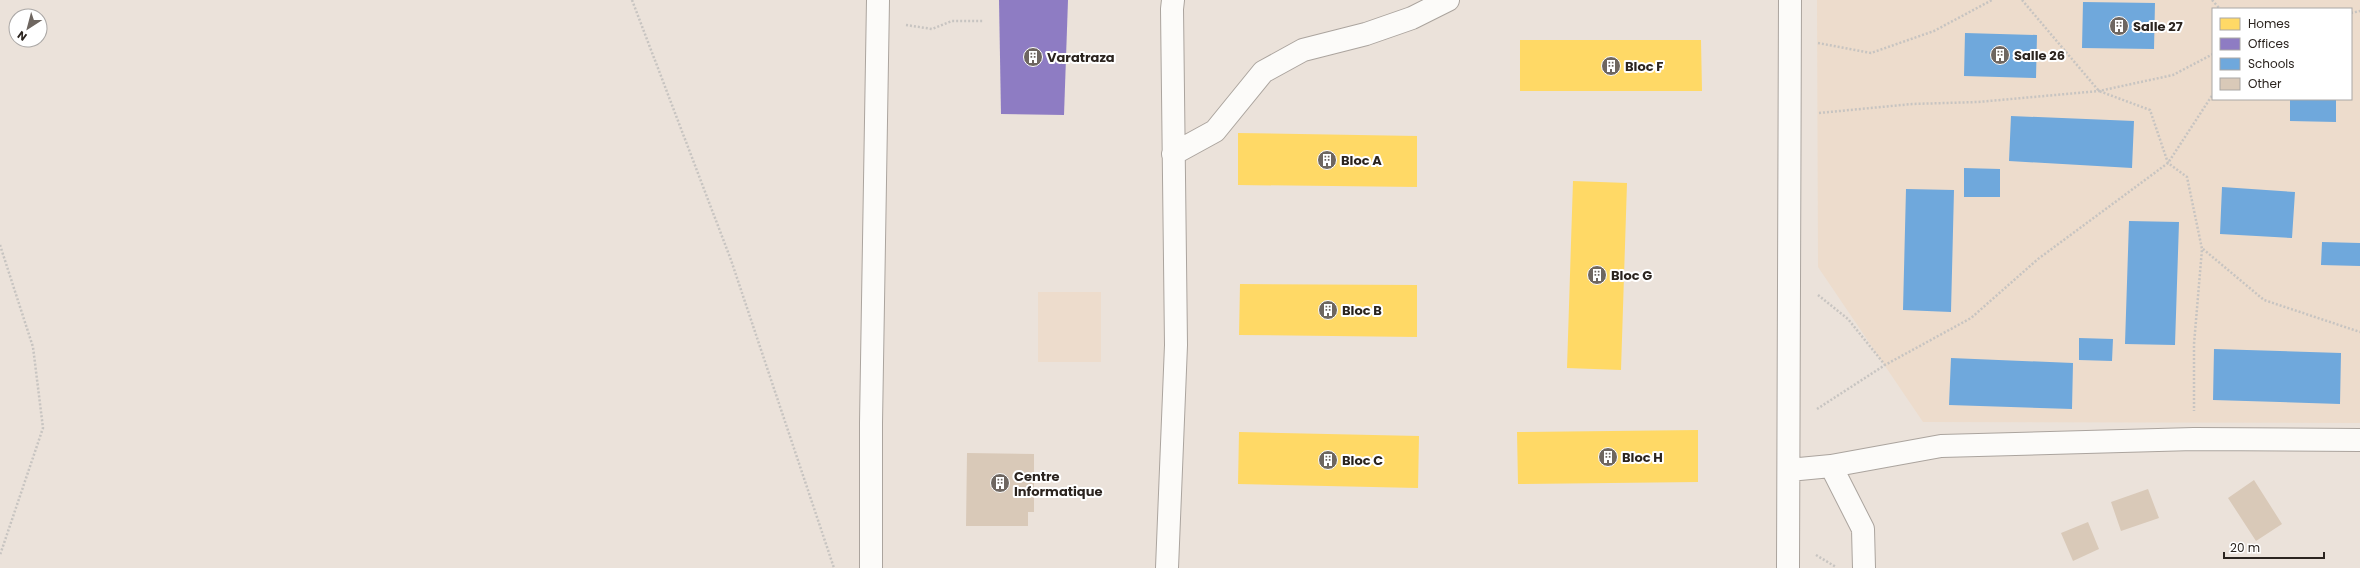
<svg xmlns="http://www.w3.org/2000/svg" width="2360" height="568" font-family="Poppins,sans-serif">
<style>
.built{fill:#eddccc;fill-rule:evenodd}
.homes{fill:#ffd966}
.offices{fill:#8e7cc3}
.schools{fill:#6fa8dc}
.building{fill:#d9c9b8}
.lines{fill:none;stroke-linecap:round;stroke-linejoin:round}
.minor-casing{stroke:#aba49e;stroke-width:24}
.path{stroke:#c7c4c1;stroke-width:2.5;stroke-dasharray:2 2;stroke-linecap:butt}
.minor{stroke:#fcfbf9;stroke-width:22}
.labels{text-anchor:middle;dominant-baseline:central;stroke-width:4;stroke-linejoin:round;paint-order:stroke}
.poi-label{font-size:13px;font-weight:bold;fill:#2b241f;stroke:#fff;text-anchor:start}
</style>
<rect width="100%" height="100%" fill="#ebe2da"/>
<path class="built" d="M 1817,0 L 2360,0 L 2360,423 L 1923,422 L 1818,267 ZM 2213,9 L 2351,9 L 2351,99 L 2213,99 Z
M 1038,292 L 1101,292 L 1101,362 L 1038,362 Z"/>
<path class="homes" d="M 1520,40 L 1701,40 L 1702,91 L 1520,91 Z
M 1238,133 L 1417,136 L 1417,187 L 1238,185 Z
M 1573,181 L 1627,183 L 1621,370 L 1567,368 Z
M 1240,284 L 1417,285 L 1417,337 L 1239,335 Z
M 1698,430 L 1698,482 L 1518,484 L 1517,432 Z
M 1239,432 L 1419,436 L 1418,488 L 1238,484 Z"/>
<path class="offices" d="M 999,0 L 1068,0 L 1064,115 L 1001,114 Z"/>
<path class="schools" d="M 2083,2 L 2155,3 L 2154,49 L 2082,48 Z
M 1965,33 L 2037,35 L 2036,78 L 1964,76 Z
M 2290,99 L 2336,99 L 2336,122 L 2290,121 Z
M 2011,116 L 2134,121 L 2132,168 L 2009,161 Z
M 1964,168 L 2000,169 L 2000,197 L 1964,197 Z
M 2222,187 L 2295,192 L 2292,238 L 2220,234 Z
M 1906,189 L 1954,190 L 1951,312 L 1903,310 Z
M 2129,221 L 2179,222 L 2175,345 L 2125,344 Z
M 2322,242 L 2360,243 L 2360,266 L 2321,265 Z
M 2079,338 L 2113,339 L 2112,361 L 2079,360 Z
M 2214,349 L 2341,353 L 2340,404 L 2213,400 Z
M 1951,358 L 2073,363 L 2072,409 L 1949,405 Z"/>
<path class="building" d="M 967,453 L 1034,454 L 1034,512 L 1028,512 L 1028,526 L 966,526 Z
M 2254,480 L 2282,524 L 2256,541 L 2228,498 Z
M 2148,489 L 2159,518 L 2121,531 L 2111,502 Z
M 2088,522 L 2099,549 L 2073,561 L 2061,533 Z"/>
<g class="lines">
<defs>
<path id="minor" d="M 1173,154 L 1215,131 L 1263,72 L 1303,50 L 1366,34 L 1412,18 L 1448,0
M 1831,466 L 1941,446 L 2194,439 L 2360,440
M 1789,470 L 1831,466 L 1863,529 L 1864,568
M 871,568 L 871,423 L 878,0
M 1167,568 L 1176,345 L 1172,9 L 1173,0
M 1788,568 L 1790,0"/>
</defs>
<use href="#minor" class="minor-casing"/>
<path class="path" d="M 632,0 L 731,260 L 834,568
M 2022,0 L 2099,91 L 2150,110 L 2168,163 L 2187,177 L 2202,249 L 2194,344 L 2194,411
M 2212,0 L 2220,9
M 2351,13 L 2360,11
M 906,25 L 932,29 L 952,21 L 984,21
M 1818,43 L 1871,53 L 1934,31 L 1992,0
M 1819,113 L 1912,104 L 1978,102 L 2099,91 L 2173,75 L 2213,54
M 0,245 L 33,347 L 43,428 L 0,555
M 2203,249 L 2264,300 L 2360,332
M 1818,295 L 1848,319 L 1885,365
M 1817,409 L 1885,365 L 1971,318 L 2038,259 L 2168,163 L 2213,94
M 1816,555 L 1836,567"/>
<use href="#minor" class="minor"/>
</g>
<defs>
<symbol id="building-disc" viewBox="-11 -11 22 22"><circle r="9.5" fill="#6e6660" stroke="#fff"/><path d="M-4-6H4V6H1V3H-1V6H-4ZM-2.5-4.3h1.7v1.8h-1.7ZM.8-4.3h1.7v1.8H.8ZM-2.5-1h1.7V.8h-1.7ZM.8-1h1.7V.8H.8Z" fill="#fff"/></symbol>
</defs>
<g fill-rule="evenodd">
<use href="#building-disc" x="2108" y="15" width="22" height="22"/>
<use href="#building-disc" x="1989" y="44" width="22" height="22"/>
<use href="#building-disc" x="1022" y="46" width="22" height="22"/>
<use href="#building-disc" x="1600" y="55" width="22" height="22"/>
<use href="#building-disc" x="1316" y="149" width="22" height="22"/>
<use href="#building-disc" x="1586" y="264" width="22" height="22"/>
<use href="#building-disc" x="1317" y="299" width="22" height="22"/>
<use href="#building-disc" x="1597" y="446" width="22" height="22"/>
<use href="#building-disc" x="1317" y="449" width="22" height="22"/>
<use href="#building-disc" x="989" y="472" width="22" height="22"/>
</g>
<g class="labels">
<g class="poi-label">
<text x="2133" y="26">Salle 27</text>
<text x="2014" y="55">Salle 26</text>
<text x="1047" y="57">Varatraza</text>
<text x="1625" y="66">Bloc F</text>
<text x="1341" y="160">Bloc A</text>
<text x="1611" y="275">Bloc G</text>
<text x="1342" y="310">Bloc B</text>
<text x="1622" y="457">Bloc H</text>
<text x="1342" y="460">Bloc C</text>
<text x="1014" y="476">Centre<tspan x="1014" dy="15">Informatique</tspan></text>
</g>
</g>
<rect x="2212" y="8" width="140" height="92" fill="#ffffff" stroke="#aaa7a5"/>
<rect x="2220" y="18" width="20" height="12" fill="#ffd966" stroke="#aaa7a5"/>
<text x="2248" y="28" font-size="12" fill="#2b241f">Homes</text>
<rect x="2220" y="38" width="20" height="12" fill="#8e7cc3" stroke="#aaa7a5"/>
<text x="2248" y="48" font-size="12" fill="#2b241f">Offices</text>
<rect x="2220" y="58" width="20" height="12" fill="#6fa8dc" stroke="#aaa7a5"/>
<text x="2248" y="68" font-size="12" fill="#2b241f">Schools</text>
<rect x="2220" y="78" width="20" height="12" fill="#d9c9b8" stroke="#aaa7a5"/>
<text x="2248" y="88" font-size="12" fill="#2b241f">Other</text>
<g transform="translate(28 28) rotate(216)"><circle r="19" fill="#ffffff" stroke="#aaa7a5"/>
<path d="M0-3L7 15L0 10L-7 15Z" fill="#6e6660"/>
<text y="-6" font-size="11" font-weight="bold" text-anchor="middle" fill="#2b241f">N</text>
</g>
<path d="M2224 552v6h100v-6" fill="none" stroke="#2b241f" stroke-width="2"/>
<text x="2230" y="552" font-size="12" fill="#2b241f" stroke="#ffffff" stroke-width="3" paint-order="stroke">20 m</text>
</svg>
